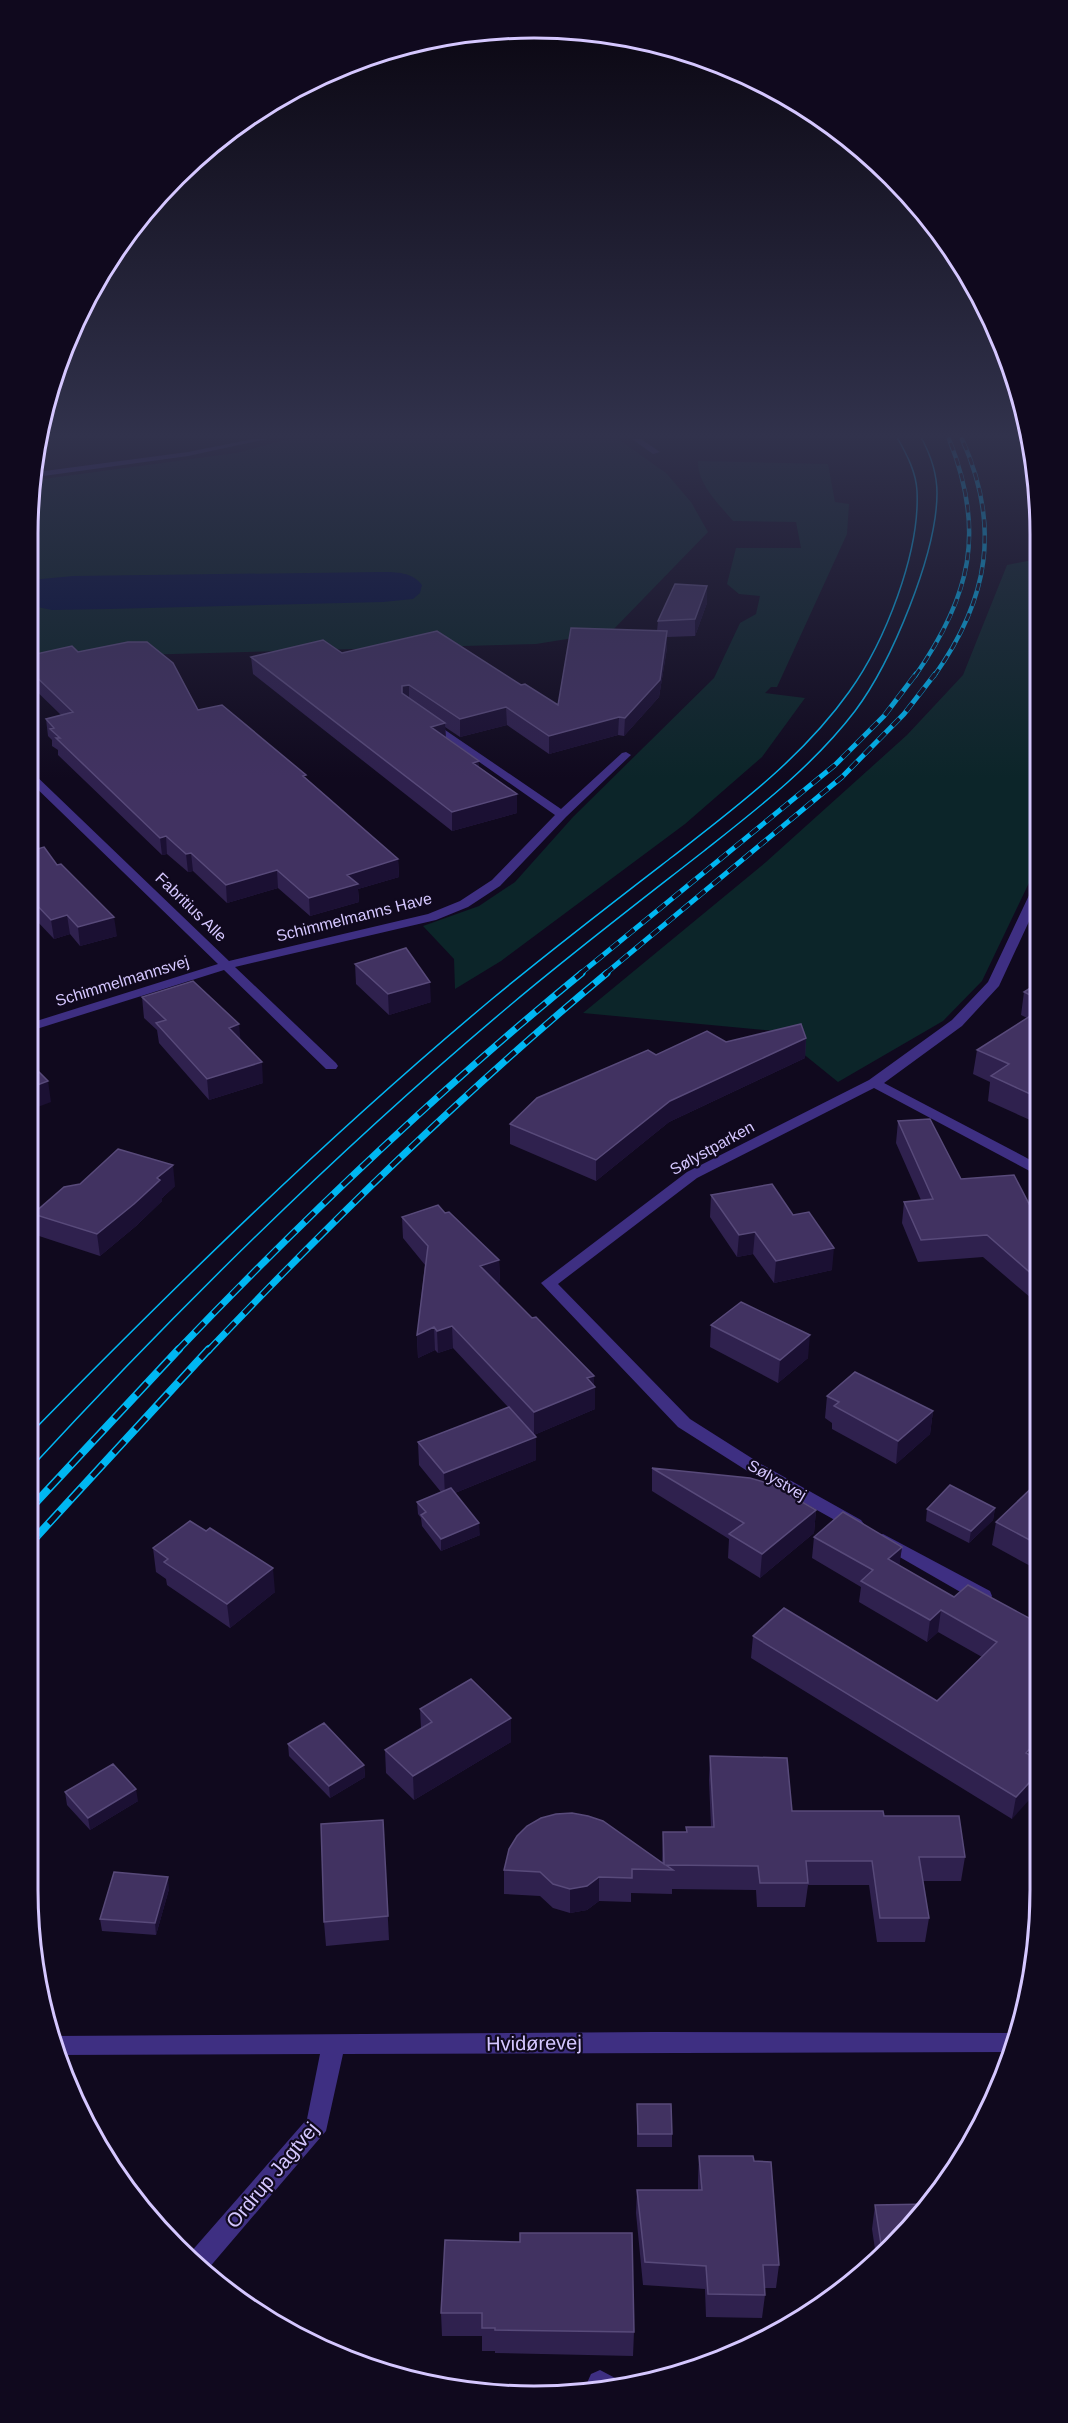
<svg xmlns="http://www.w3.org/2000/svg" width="1068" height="2423" font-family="Helvetica,sans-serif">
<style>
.green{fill:#0c2529}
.water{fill:#04103d}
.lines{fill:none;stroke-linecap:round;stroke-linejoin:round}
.minor{fill:#3e2f82;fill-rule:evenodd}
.tertiary{fill:#3e2f82;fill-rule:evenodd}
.tram{stroke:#00b7f2;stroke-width:1.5}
.rail-far3-casing{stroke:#00b7f2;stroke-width:4.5}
.rail-far2-casing{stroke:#00b7f2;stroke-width:5}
.rail-far1-casing{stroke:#00b7f2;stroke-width:7}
.rail-casing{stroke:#00b7f2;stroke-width:8}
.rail-far3{stroke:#10091e;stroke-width:3;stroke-dasharray:8;stroke-linecap:butt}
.rail-far2{stroke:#10091e;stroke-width:4;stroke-dasharray:10;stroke-linecap:butt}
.rail-far1{stroke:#10091e;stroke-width:4.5;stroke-dasharray:13;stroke-linecap:butt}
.rail{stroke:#10091e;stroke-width:5;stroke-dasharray:16;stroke-linecap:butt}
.wall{fill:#2f214e}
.shaded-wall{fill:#1b1033}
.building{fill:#413261;stroke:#584a7a;stroke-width:1.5}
.labels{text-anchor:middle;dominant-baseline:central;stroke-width:4.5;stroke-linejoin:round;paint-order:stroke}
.street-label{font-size:16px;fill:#d5c7ff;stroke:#10091e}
.near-street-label{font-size:20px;fill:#d5c7ff;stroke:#10091e}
.rim{fill:none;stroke:#d5c7ff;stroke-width:3}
</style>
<rect width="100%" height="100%" fill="#10091e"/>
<path class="green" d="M 289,439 L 618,439 L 666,473 L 691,502 L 708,532 L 611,632 L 536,644 L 27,658 L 27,534 L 36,480 L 236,453 Z
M 698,461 L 828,464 L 835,502 L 849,504 L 847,534 L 777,687 L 771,687 L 765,693 L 805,698 L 762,757 L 685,824 L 501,961 L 455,989 L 454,959 L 423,926 L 479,906 L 515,882 L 573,817 L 714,678 L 740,623 L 756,614 L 760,596 L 739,594 L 727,584 L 736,548 L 801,548 L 796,522 L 733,521 C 719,504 697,484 698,461 Z
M 1037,559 L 1038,864 L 982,981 L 943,1021 L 838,1082 L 775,1031 L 583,1013 L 766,862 L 907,735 L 963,675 L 1007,565 Z"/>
<path class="water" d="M 381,572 C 397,572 412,572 422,585 L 420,593 L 413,599 L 383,602 L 110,609 L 52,610 L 27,605 L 27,583 L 31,580 L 73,576 Z"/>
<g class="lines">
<path class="minor" d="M 253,439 L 267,439 L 188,456 L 36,477 L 37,472 L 188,452 Z
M 632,439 L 641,439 L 660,452 L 653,454 Z
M 429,719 L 561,809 L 622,753 L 626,752 L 631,755 L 566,817 L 500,886 L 468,907 L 436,920 L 235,967 L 336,1063 L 338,1066 L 336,1069 L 326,1069 L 224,970 L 27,1032 L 27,1024 L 218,964 L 27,779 L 27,770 L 31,771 L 229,961 L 428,914 L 460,901 L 492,880 L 555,815 L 425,724 L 424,722 Z
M 1038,885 L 1038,902 L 999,986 L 962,1026 L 884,1083 L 1025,1157 L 1039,1165 L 1039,1176 L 874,1088 L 697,1178 L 558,1284 L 690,1419 L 761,1464 L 861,1520 L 864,1524 L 861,1528 L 855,1530 L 849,1528 L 749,1472 L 678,1427 L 541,1283 L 687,1172 L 869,1080 L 952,1020 L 988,982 L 1032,889 Z
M 883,1534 L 990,1591 L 992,1596 L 990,1601 L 983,1603 L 976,1601 L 877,1544 L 874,1540 L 877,1536 Z
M 600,2370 L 619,2380 L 622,2387 L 590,2390 L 587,2383 L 591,2374 Z"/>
<path class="tertiary" d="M 655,2032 L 1017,2033 L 1014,2052 L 343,2054 L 326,2131 L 208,2269 L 190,2253 L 307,2119 L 320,2054 L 55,2055 L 51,2036 Z"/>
<path class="tram" d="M 27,1437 C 176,1285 328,1136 492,999 C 551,950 611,904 672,857 C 735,808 802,758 849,692 C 885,642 920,553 917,491 C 916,472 907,455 898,439
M 27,1472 C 180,1306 341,1147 514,1002 C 576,950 640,901 704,851 C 757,809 813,766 855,711 C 891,663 937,554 937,493 C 937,474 931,456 922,439"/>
<defs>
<path id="rail-far3" d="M 915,676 C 971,596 986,531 949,439
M 934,676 C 989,599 1001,526 962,439"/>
<path id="rail-far2" d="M 580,974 L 835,765 L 884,716 L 916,674
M 605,974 L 842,777 L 904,714 L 935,674"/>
<path id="rail-far1" d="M 177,1351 C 305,1217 439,1090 582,973
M 208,1351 C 334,1218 466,1090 607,973"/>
<path id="rail" d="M 27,1512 L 179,1349
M 27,1547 L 209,1349"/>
</defs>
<use href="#rail-far3" class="rail-far3-casing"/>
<use href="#rail-far2" class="rail-far2-casing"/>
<use href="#rail-far1" class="rail-far1-casing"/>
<use href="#rail" class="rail-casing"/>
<use href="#rail-far3" class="rail-far3"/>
<use href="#rail-far2" class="rail-far2"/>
<use href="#rail-far1" class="rail-far1"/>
<use href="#rail" class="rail"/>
</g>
<path class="wall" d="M 707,586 L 707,603 L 695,636 L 667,637 L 667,648 L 659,697 L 624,736 L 618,735 L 549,754 L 507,725 L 460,737 L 445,727 L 446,737 L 479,761 L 479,767 L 517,794 L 517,813 L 452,831 L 253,674 L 251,657 L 342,653 L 521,685 L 558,705 L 657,631 L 658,621 Z
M 78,652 L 198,710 L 307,779 L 398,859 L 399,877 L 358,889 L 359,902 L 310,916 L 278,888 L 227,903 L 193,871 L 188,872 L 167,854 L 162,855 L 58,755 L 58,750 L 52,746 L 52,740 L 48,736 L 46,719 L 61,715 L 27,682 L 27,656 Z
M 27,852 L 57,865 L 117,936 L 80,946 L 70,934 L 54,939 L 35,919 L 27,921 Z
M 355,964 L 431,1002 L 389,1015 L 356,984 Z
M 1038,983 L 1039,1124 L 988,1101 L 990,1082 L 973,1074 L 977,1050 L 1027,1018 L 1021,1015 L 1024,992 Z
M 142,997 L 241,1040 L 263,1083 L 209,1100 L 159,1043 L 157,1030 L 144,1018 Z
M 806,1038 L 805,1058 L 669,1122 L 596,1181 L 510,1144 L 510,1124 L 656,1055 L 726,1042 Z
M 898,1121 L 961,1179 L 1039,1223 L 1039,1296 L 1038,1295 L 1031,1298 L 983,1257 L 918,1262 L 902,1223 L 904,1202 L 921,1200 L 896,1143 Z
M 175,1186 L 162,1198 L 162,1201 L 136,1226 L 100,1256 L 36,1235 L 33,1214 Z
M 711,1195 L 793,1215 L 832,1270 L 774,1283 L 753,1254 L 737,1257 L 710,1217 Z
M 445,1213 L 499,1260 L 500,1282 L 497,1283 L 595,1387 L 595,1409 L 534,1435 L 523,1422 L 536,1460 L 455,1493 L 480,1535 L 441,1551 L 422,1526 L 421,1518 L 418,1514 L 417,1502 L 441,1492 L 419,1465 L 418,1442 L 508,1407 L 453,1348 L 438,1353 L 435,1350 L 418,1358 L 417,1335 L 425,1265 L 403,1238 L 402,1217 Z
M 711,1325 L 808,1358 L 778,1383 L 710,1347 Z
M 827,1396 L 933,1411 L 930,1434 L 896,1464 L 832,1429 L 832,1423 L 825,1418 Z
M 652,1468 L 816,1510 L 814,1533 L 760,1578 L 728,1558 L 729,1539 L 652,1491 Z
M 1040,1480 L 1040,1563 L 1034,1568 L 992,1545 L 996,1522 Z
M 995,1508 L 993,1520 L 969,1543 L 926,1521 L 927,1509 Z
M 814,1537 L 902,1547 L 899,1565 L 954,1597 L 1040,1624 L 1041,1753 L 1036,1758 L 1012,1819 L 751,1658 L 753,1636 L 937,1701 L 982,1657 L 938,1632 L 927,1642 L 859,1602 L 861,1587 L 812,1558 Z
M 153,1548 L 275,1592 L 230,1628 L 167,1585 L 166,1579 L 156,1572 Z
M 420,1709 L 511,1718 L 511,1742 L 414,1800 L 386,1773 L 385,1750 L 421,1728 Z
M 288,1744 L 364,1765 L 365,1777 L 330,1798 L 289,1756 Z
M 710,1756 L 792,1811 L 884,1816 L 965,1857 L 961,1881 L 923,1881 L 929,1918 L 925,1942 L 877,1942 L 869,1885 L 808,1885 L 805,1907 L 757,1907 L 756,1890 L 672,1889 L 672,1894 L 631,1893 L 631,1902 L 599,1901 L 587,1910 L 570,1913 L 553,1908 L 540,1896 L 504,1894 L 504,1870 L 662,1862 L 663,1832 L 686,1832 L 686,1827 L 711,1827 L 709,1780 Z
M 65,1792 L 138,1801 L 90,1830 L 67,1805 Z
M 383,1820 L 389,1940 L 326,1946 L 324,1922 Z
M 169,1889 L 156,1935 L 102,1931 L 100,1919 Z
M 637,2104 L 672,2134 L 672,2147 L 637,2147 Z
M 699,2156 L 754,2161 L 779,2265 L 776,2288 L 764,2288 L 765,2295 L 762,2318 L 706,2317 L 705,2289 L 643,2285 L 636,2213 L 637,2190 L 698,2190 L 698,2180 Z
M 875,2205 L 915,2223 L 876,2256 L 872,2229 Z
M 445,2240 L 634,2332 L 633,2356 L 495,2353 L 495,2351 L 482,2351 L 482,2336 L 442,2336 L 441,2313 Z"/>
<path class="shaded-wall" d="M 707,586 L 707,603 L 695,636 L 695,619 Z
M 667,631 L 667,648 L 659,697 L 624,736 L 625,718 Z
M 409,685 L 409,702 L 402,704 L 402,686 Z
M 506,707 L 507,725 L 460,737 L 460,719 Z
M 619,717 L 618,735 L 549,754 L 549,736 Z
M 445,723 L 446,741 L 431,727 Z
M 479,761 L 479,779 L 473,763 Z
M 517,794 L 517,813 L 452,831 L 452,812 Z
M 166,836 L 167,854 L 162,855 L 160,838 Z
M 191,853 L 193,871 L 188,872 L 186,854 Z
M 398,859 L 399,877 L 358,889 L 359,902 L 310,916 L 309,898 L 347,875 Z
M 277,870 L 278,888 L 227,903 L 226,885 Z
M 32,900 L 35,919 L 27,921 L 27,901 Z
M 67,915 L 70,934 L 54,939 L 51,920 Z
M 114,917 L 117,936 L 80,946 L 78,927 Z
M 430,982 L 431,1002 L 389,1015 L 388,994 Z
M 239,1024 L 241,1045 L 229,1028 Z
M 806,1038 L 805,1058 L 669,1122 L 596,1181 L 596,1160 L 670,1101 Z
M 262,1062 L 263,1083 L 209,1100 L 207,1079 Z
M 48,1081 L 51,1102 L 27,1111 L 27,1089 Z
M 173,1165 L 175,1186 L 162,1198 L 162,1201 L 136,1226 L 100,1256 L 97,1234 Z
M 755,1232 L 753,1254 L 737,1257 L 739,1235 Z
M 834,1248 L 832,1270 L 774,1283 L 776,1261 Z
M 499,1260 L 500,1282 L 480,1289 L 480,1266 Z
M 1039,1274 L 1039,1287 L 1038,1295 L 1031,1298 L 1034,1276 Z
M 452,1326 L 453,1348 L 438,1353 L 437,1331 Z
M 434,1327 L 435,1350 L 418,1358 L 417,1335 Z
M 810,1335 L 808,1358 L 778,1383 L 780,1360 Z
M 594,1376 L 594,1387 L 595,1387 L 595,1409 L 534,1435 L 534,1412 L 587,1378 Z
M 933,1411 L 930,1434 L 896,1464 L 898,1441 Z
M 536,1437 L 536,1460 L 445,1497 L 444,1473 Z
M 995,1508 L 993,1520 L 969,1543 L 971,1531 Z
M 816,1510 L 814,1533 L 760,1578 L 762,1554 Z
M 479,1523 L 480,1535 L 441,1551 L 441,1539 Z
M 1040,1544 L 1040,1563 L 1034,1568 L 1039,1545 Z
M 902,1547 L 899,1568 L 888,1559 Z
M 273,1568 L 275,1592 L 230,1628 L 227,1604 Z
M 941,1610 L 938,1632 L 927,1642 L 930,1620 Z
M 511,1718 L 511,1742 L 414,1800 L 413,1776 Z
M 1041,1736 L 1041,1753 L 1022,1775 L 1026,1753 Z
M 364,1765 L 365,1777 L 330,1798 L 329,1786 Z
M 1041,1770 L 1041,1787 L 1012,1819 L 1016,1797 Z
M 136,1789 L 138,1801 L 90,1830 L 88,1818 Z
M 168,1877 L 169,1889 L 156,1935 L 155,1923 Z
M 599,1877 L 599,1901 L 587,1910 L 570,1913 L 570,1889 Z"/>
<path class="building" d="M 675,584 L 707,586 L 695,619 L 658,621 Z
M 571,628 L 667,631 L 660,680 L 625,718 L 619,717 L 549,736 L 506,707 L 460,719 L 409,685 L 402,686 L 402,693 L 445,723 L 431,727 L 479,761 L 473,763 L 517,794 L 452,812 L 251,657 L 323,640 L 342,653 L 437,631 L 521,685 L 525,684 L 558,705 Z
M 128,642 L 147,642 L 173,663 L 198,710 L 222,705 L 306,775 L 303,776 L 398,859 L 347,875 L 358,884 L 309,898 L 277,870 L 226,885 L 191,853 L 186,854 L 166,836 L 160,838 L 56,738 L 60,738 L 50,729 L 54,728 L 46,719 L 73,712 L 27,668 L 27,656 L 72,646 L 78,652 Z
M 44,847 L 57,865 L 61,864 L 114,917 L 78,927 L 67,915 L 51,920 L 32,900 L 27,901 L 27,852 Z
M 406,948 L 430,982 L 388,994 L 355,964 Z
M 193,981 L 239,1024 L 229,1028 L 262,1062 L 207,1079 L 156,1023 L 166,1020 L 142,997 Z
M 1038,983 L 1038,999 L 1024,992 Z
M 1038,1011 L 1039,1098 L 991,1076 L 1009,1064 L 977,1050 Z
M 801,1024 L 806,1038 L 670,1101 L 596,1160 L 510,1124 L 537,1098 L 648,1050 L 656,1055 L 707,1031 L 726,1042 Z
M 27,1060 L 48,1081 L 27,1089 Z
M 930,1119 L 961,1179 L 1014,1175 L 1039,1223 L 1039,1274 L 1034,1276 L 987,1235 L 921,1240 L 904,1202 L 933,1199 L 898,1121 Z
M 118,1149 L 173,1165 L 157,1178 L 160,1180 L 134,1204 L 97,1234 L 33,1214 L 64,1187 L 80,1184 Z
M 772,1184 L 793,1215 L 809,1212 L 834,1248 L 776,1261 L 755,1232 L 739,1235 L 711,1195 Z
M 438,1205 L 445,1213 L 449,1212 L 499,1260 L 480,1266 L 532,1318 L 536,1317 L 594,1376 L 587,1378 L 595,1387 L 534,1412 L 452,1326 L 437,1331 L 434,1327 L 417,1335 L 428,1246 L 402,1217 Z
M 741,1302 L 810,1335 L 780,1360 L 711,1325 Z
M 855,1372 L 933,1411 L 898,1441 L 834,1406 L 839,1402 L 827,1396 Z
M 509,1407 L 536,1437 L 444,1473 L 418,1442 Z
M 652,1468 L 750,1478 L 771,1484 L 816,1510 L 762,1554 L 729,1534 L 744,1523 Z
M 1040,1480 L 1040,1544 L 1039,1545 L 996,1522 Z
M 950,1485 L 995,1508 L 971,1531 L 927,1509 Z
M 451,1488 L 479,1523 L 441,1539 L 421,1515 L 426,1512 L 417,1502 Z
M 843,1512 L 902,1547 L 888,1559 L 954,1597 L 968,1585 L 1040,1624 L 1041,1736 L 1026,1753 L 1041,1761 L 1041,1770 L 1016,1797 L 753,1636 L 784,1608 L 937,1701 L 997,1642 L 941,1610 L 930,1620 L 861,1581 L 873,1570 L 814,1537 Z
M 190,1521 L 206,1531 L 210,1528 L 273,1568 L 227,1604 L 164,1562 L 168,1559 L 153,1548 Z
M 471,1679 L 511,1718 L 413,1776 L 385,1750 L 432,1722 L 420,1709 Z
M 324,1723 L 364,1765 L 329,1786 L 288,1744 Z
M 710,1756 L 787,1758 L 792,1811 L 883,1811 L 884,1816 L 959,1816 L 965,1857 L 919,1857 L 929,1918 L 880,1918 L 872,1861 L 806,1861 L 808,1883 L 760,1883 L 758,1866 L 666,1865 L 673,1870 L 632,1869 L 632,1878 L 599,1877 L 587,1886 L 570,1889 L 553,1884 L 540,1872 L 504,1870 L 509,1849 L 517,1836 L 527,1826 L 541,1818 L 556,1814 L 572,1813 L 588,1816 L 603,1821 L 664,1864 L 663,1832 L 687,1832 L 686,1827 L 714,1827 Z
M 113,1764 L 136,1789 L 88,1818 L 65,1792 Z
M 383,1820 L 388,1916 L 324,1922 L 321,1824 Z
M 114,1872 L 168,1877 L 155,1923 L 100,1919 Z
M 637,2104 L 671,2104 L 672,2134 L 638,2134 Z
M 699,2156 L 753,2156 L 754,2161 L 771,2162 L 779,2265 L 763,2265 L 765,2295 L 708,2294 L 706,2266 L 645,2262 L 637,2190 L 702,2190 Z
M 929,2204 L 915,2223 L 882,2250 L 875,2205 Z
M 520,2233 L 632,2233 L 634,2332 L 495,2330 L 495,2328 L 482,2328 L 482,2313 L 441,2313 L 445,2240 L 520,2242 Z"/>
<linearGradient id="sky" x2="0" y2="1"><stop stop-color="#090510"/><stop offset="0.56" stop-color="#31324c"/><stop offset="1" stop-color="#31324c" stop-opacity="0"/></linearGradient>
<rect width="1068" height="778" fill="url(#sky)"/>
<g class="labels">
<g class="street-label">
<text transform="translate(191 907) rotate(44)">Fabritius Alle</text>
<text transform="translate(354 917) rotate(-14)">Schimmelmanns Have</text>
<text transform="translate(122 981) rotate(-17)">Schimmelmannsvej</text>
<text transform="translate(712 1148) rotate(-29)">Sølystparken</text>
<text transform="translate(777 1480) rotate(30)">Sølystvej</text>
</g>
<g class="near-street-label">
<text transform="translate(534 2043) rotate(-1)">Hvidørevej</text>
<text transform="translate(272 2175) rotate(-50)">Ordrup Jagtvej</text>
</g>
</g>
<path d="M0 0H1068V2423H0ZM534 38H534A496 496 0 0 1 1030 534V1890A496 496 0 0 1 534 2386H534A496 496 0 0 1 38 1890V534A496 496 0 0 1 534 38Z" fill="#10091e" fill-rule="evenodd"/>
<path class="rim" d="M534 38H534A496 496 0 0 1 1030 534V1890A496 496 0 0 1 534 2386H534A496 496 0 0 1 38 1890V534A496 496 0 0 1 534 38Z"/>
</svg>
